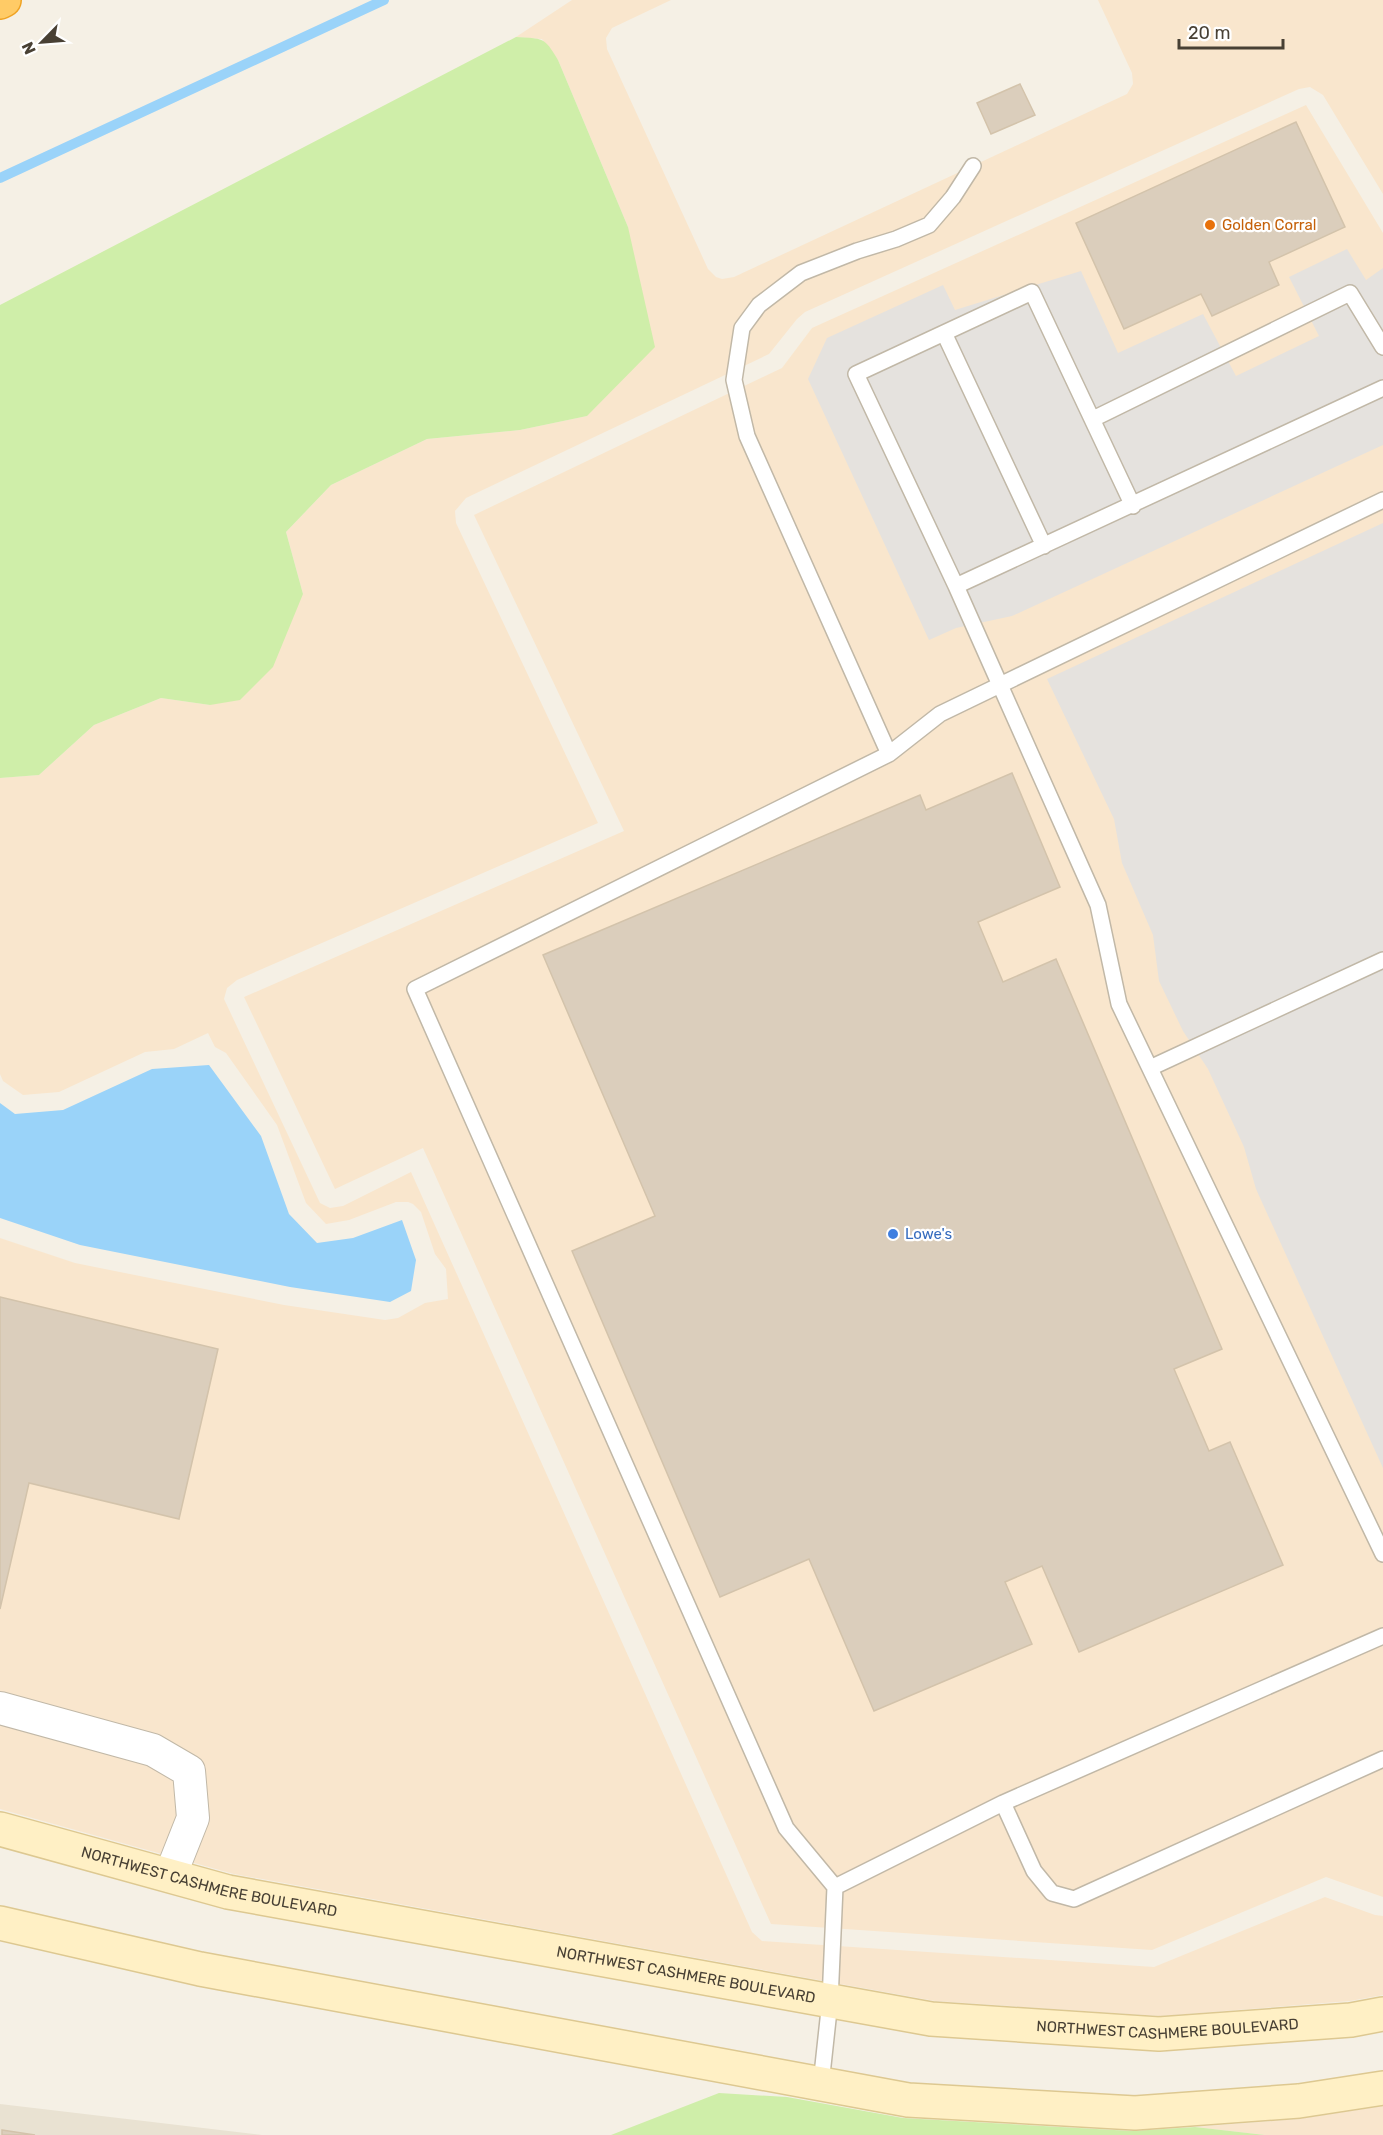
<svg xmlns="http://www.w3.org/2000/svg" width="1383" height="2135" font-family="Rubik,sans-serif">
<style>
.residential{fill:#e9e2d2}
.commercial{fill:#f9e6cd}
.green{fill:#cfeea9}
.parking{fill:#e5e2de}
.water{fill:#9ad3f9}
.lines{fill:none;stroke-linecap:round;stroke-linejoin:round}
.stream{stroke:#9ad3f9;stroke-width:10}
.building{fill:#dbcebc;stroke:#d3c3ab;stroke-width:1.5}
.lane-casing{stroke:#c1b8a7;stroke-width:18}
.street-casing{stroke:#c1b8a7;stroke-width:34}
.secondary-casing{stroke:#ddc891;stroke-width:36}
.highway-casing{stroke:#efa324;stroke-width:36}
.lane{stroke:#fff;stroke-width:15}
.street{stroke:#fff;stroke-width:32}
.secondary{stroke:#fff0c5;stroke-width:33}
.highway{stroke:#ffcb66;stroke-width:33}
.food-dot{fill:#e8710a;stroke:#fff;stroke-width:2}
.shop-dot{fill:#3f7fe0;stroke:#fff;stroke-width:2}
.labels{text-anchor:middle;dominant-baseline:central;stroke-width:4.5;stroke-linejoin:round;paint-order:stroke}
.food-label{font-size:15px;fill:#c56008;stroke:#fff;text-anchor:start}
.shop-label{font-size:15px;fill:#366cbe;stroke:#fff;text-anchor:start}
.street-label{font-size:15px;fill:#484034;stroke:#fff}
</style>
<rect width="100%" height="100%" fill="#f5f0e5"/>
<path class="residential" d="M 0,2104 L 262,2135 L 0,2135 Z"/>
<path class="commercial" d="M 572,0 L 671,0 L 612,28 L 606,38 L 607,49 L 708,269 L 716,277 L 722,279 L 734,277 L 1127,94 L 1133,84 L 1132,73 L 1098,0 L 1383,0 L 1383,194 L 1323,95 L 1310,87 L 1299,89 L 805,312 L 797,319 L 769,354 L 466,498 L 455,511 L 456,523 L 598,823 L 237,980 L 227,988 L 224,999 L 320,1203 L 330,1208 L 343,1206 L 411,1172 L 752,1932 L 762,1941 L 1154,1967 L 1325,1897 L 1375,1915 L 1383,1916 L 1383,1995 L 1350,2001 L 1161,2016 L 935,2001 L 234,1874 L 0,1809 L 0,1238 L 75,1263 L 284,1305 L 385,1320 L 398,1318 L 425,1303 L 448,1299 L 446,1269 L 435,1254 L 421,1212 L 413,1204 L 408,1202 L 396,1202 L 349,1220 L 326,1224 L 306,1203 L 277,1125 L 226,1053 L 215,1047 L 208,1033 L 174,1049 L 145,1052 L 59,1092 L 23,1095 L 3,1081 L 0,1074 L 0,778 L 39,775 L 94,725 L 161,698 L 210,705 L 303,594 L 286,532 L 331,485 L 427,439 L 520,430 L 587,416 L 628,227 L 558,60 L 542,39 L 516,37 Z
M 1306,105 L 1383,233 L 1383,1897 L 1326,1877 L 1152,1950 L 771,1924 L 423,1148 L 335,1189 L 244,997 L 624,831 L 474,515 L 782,368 L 812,328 Z
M 1383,2106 L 1383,2135 L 1265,2135 L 1195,2127 L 1298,2119 Z"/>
<path class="green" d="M 516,37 C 543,39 544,36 558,60 L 628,227 L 655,347 L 587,416 L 520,430 L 427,439 L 331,485 L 286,532 L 303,594 L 273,667 L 240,700 L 210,705 L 161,698 L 94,725 L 39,775 L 0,778 L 0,305 Z
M 719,2093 L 787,2097 L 903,2118 L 1132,2131 L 1195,2127 L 1265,2135 L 611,2135 Z"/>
<path class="parking" d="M 1347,249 L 1366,280 L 1383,268 L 1383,445 L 1012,616 L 956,628 L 929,640 L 808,379 L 827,338 L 943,285 L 955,310 L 1081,271 L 1118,353 L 1203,314 L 1236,376 L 1319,336 L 1289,277 Z
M 1383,523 L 1383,1468 L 1256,1189 L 1244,1147 L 1208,1069 L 1183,1031 L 1159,981 L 1153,935 L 1122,863 L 1114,819 L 1047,679 Z"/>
<path class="water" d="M 209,1065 L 261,1136 L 289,1214 L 317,1243 L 353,1238 L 402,1220 L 416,1260 L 411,1291 L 390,1302 L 290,1287 L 80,1245 L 0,1218 L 0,1103 L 15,1114 L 63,1110 L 152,1069 Z"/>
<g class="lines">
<path class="stream" d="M 0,178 L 384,0"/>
</g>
<path class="building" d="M 1020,84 L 1035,115 L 991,134 L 977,103 Z
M 1296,122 L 1345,227 L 1269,262 L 1279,285 L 1212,316 L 1201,294 L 1124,329 L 1076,223 Z
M 1012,773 L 1060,887 L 978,922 L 1003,982 L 1056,959 L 1222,1349 L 1174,1369 L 1209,1451 L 1230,1442 L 1283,1565 L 1079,1652 L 1042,1566 L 1005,1582 L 1032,1644 L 874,1711 L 809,1559 L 720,1597 L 572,1251 L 655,1216 L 543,955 L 920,795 L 926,810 Z
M 0,1297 L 218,1349 L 179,1519 L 29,1483 L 0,1609 Z
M 2,2130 L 35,2135 L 2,2135 Z"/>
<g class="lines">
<defs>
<path id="lane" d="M 944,333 L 1044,546
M 1093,419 L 1350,293 L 1383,347
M 1383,500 L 1000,685 L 1098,905 L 1119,1004 L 1383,1554
M 956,586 L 1383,388
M 889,754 L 747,436 L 734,380 L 742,328 L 759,305 L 801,273 L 857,251 L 896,239 L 929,225 L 953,197 L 973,166
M 1150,1068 L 1383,960
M 1003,1803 L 1034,1871 L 1052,1893 L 1074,1899 L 1383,1759
M 835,1887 L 786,1828 L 415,989 L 889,754 L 940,714 L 1000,685 L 956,586 L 856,374 L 1032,292 L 1133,506
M 821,2084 L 830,2001 L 835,1887 L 1003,1803 L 1383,1636"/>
<path id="street" d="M 0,1708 L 153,1750 L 189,1771 L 193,1818 L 170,1876"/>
<g id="secondary">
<path id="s1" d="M 0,1829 L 228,1892 L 931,2019 L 1159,2034 L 1351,2020 L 1383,2014"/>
<path d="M 0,1923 L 200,1969 L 908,2100 L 1135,2113 L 1299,2101 L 1383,2088"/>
</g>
<path id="highway" d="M 0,2 L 4,0"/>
</defs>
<use href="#lane" class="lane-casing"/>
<use href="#street" class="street-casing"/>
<use href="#secondary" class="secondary-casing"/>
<use href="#highway" class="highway-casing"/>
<use href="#lane" class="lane"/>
<use href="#street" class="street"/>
<use href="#secondary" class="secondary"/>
<use href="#highway" class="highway"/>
</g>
<circle class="food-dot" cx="1210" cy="225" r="6"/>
<circle class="shop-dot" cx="893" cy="1234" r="6"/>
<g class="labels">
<g class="food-label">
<text x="1222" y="225">Golden Corral</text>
</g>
<g class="shop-label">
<text x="905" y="1234">Lowe's</text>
</g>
<g class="street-label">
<text stroke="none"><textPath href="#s1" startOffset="216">NORTHWEST CASHMERE BOULEVARD</textPath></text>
<text stroke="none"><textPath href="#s1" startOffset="702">NORTHWEST CASHMERE BOULEVARD</textPath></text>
<text stroke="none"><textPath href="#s1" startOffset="1188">NORTHWEST CASHMERE BOULEVARD</textPath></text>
</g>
</g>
<g transform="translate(42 42) rotate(245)" stroke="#ffffff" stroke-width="4.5" paint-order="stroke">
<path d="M0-4.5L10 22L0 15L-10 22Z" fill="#484034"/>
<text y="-9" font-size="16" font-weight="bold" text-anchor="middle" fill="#484034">N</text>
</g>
<path d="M1179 39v9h104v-9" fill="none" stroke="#484034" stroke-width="3"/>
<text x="1188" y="39" font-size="18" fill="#484034" stroke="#ffffff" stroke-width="4.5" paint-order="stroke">20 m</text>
</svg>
